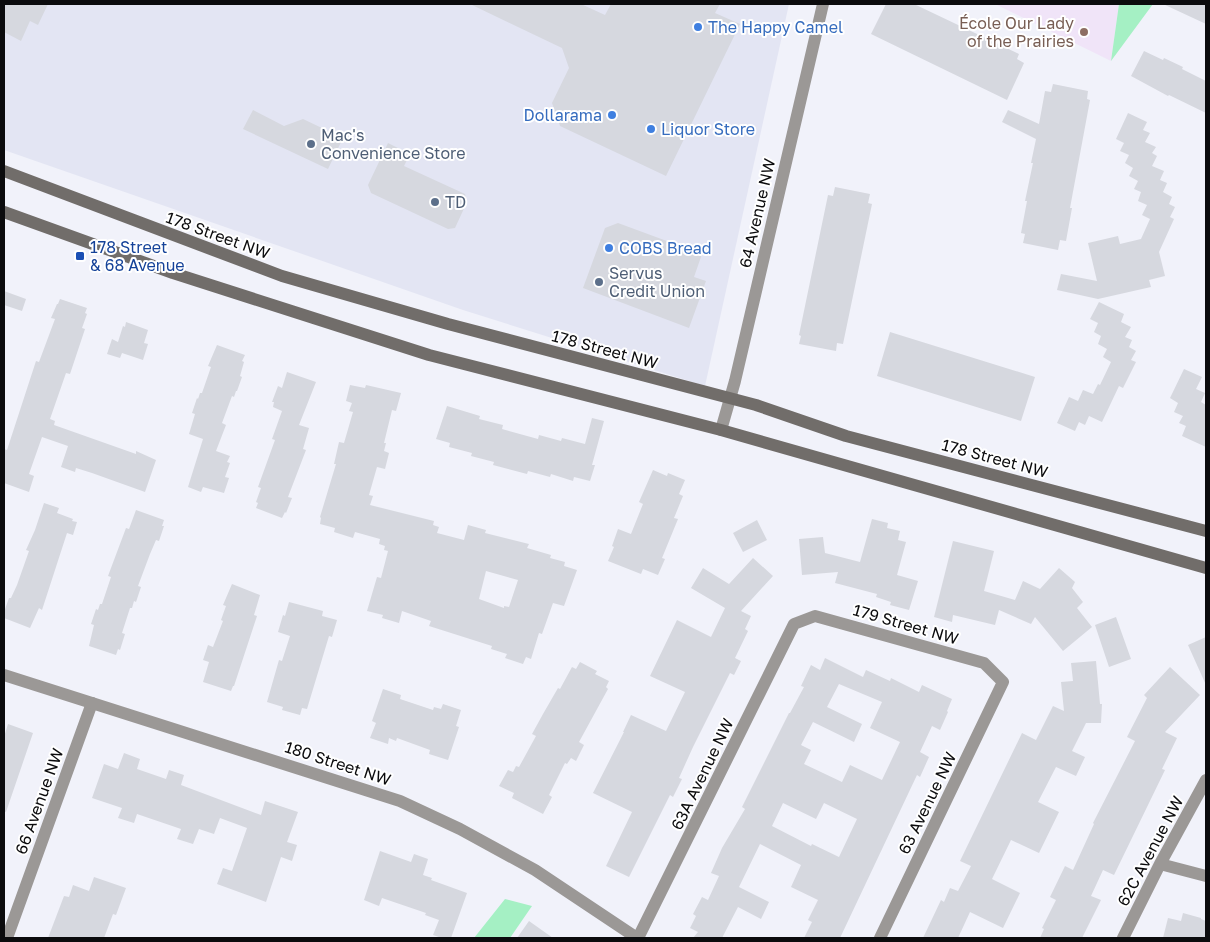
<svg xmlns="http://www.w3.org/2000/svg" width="1210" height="942" font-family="'Golos Text',sans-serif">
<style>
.built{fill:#e3e5f3}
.education{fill:#f0e4f8}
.green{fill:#a5f0c4}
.building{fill:#d6d8df;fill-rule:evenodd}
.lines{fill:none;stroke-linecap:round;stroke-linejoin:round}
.minor{stroke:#9b9896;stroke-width:12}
.tertiary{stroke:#9b9896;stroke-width:12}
.secondary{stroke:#716d6a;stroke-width:12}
.shop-dot{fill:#3f7fe0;stroke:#fff;stroke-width:2}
.education-dot{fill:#8d6e63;stroke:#fff;stroke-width:2}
.service-dot{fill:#5c6f8a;stroke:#fff;stroke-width:2}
.transit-dot{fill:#1a4fb4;stroke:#fff;stroke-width:2}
.labels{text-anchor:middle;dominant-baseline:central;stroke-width:4;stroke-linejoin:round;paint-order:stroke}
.education-label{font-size:16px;fill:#785e54;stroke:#fff;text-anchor:end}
.shop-label{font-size:16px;fill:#366cbe;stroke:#fff;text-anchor:start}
.service-label{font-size:16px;fill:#4e5e75;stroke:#fff;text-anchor:start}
.street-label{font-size:16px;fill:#0b0b0d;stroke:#fff}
.transit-label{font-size:16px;fill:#164399;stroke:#fff;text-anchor:start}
</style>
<rect width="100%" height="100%" fill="#f1f2fa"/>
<path class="built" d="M 4,4 L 789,4 L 705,386 L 463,310 L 4,150 Z"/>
<path class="education" d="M 995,4 L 1119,4 L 1111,61 Z"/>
<path class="green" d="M 1119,4 L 1153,4 L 1111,61 Z
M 505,899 L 532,906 L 510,938 L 474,938 Z"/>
<path class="building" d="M 4,4 L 48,4 L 38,25 L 30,21 L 21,41 L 4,32 Z
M 470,4 L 581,4 L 605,15 L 611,4 L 720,4 L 715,13 L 740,24 L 666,176 L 560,126 L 552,103 L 569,68 L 562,48 Z
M 886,4 L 914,4 L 1019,54 L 1017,59 L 1024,63 L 1007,100 L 871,34 Z
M 1163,4 L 1206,4 L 1206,24 Z
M 1144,51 L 1163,60 L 1164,58 L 1183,67 L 1182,69 L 1206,81 L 1206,113 L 1169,95 L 1168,96 L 1131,76 Z
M 1053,84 L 1088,91 L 1087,99 L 1090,100 L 1070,208 L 1072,208 L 1066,241 L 1060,240 L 1058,250 L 1023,243 L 1025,234 L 1021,233 L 1027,201 L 1025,201 L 1033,163 L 1031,163 L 1036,139 L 1002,122 L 1008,110 L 1039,124 L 1045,91 L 1051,92 Z
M 253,110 L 284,126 L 303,119 L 343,138 L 328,169 L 243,129 Z
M 1128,113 L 1147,122 L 1143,130 L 1150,133 L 1145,142 L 1156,147 L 1152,153 L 1157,156 L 1152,166 L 1164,171 L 1160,180 L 1167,183 L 1163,192 L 1172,197 L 1169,204 L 1175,207 L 1170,217 L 1174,219 L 1159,252 L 1165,276 L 1149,280 L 1151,287 L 1098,299 L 1057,290 L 1061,274 L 1097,281 L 1088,243 L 1118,236 L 1120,244 L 1141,239 L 1150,219 L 1142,215 L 1147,205 L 1138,201 L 1141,192 L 1134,189 L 1138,181 L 1129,176 L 1133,168 L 1125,163 L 1129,155 L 1120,151 L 1124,143 L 1116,139 Z
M 388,143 L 410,154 L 404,166 L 465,194 L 467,202 L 455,228 L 448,229 L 371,193 L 368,185 Z
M 835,187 L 870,194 L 868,203 L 872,204 L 843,344 L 837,343 L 836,351 L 799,344 L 801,336 L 799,335 L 828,195 L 833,196 Z
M 618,223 L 702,254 L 694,277 L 706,281 L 689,328 L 583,288 L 605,228 Z
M 4,291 L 26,299 L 22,311 L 4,305 Z
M 60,299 L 87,308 L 85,313 L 87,314 L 82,328 L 85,329 L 70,374 L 66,373 L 50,419 L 55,421 L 54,425 L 136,454 L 136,451 L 156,460 L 145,492 L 92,473 L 76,468 L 75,472 L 61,467 L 68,446 L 42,437 L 29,474 L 34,476 L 29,492 L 4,483 L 4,449 L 7,450 L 36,361 L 39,362 L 55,319 L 51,318 L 57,304 L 58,304 Z
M 1099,302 L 1124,314 L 1121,322 L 1131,327 L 1125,337 L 1132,340 L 1129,347 L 1136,351 L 1131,360 L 1136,362 L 1123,388 L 1119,386 L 1102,422 L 1089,416 L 1085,425 L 1079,422 L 1075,431 L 1057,423 L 1069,397 L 1078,401 L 1083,390 L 1093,394 L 1098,384 L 1100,385 L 1111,362 L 1103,357 L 1107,349 L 1098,344 L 1101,336 L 1094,332 L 1098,323 L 1090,319 Z
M 126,322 L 148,330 L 144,343 L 148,344 L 143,360 L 122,353 L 120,358 L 107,354 L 112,339 L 118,342 L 123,326 L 125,327 Z
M 890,332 L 1035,377 L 1021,421 L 877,376 Z
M 217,345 L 245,355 L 242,361 L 244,362 L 240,376 L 242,377 L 237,391 L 236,391 L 234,397 L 232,396 L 222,423 L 226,425 L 216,451 L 230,456 L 227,462 L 230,463 L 225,477 L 229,478 L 224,493 L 203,487 L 201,492 L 188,487 L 203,439 L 189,434 L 195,414 L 192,413 L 197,398 L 198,399 L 200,393 L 202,393 L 211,367 L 208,366 Z
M 1184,369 L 1202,377 L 1196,389 L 1205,393 L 1201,402 L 1206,405 L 1206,447 L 1182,436 L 1186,426 L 1179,423 L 1183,416 L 1174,412 L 1178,403 L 1170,398 Z
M 287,372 L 316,382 L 299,425 L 309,428 L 303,449 L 306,450 L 288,497 L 292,498 L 286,513 L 285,512 L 282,518 L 256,508 L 258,503 L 256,502 L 261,488 L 258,487 L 275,440 L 272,439 L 282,411 L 273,407 L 274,402 L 272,402 L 278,386 L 282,388 Z
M 350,385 L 365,388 L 366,385 L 401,393 L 396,411 L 392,410 L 384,443 L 386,443 L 384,451 L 389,453 L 385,469 L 377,467 L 369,495 L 373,496 L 370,505 L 434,521 L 433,525 L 439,527 L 437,533 L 464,540 L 468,525 L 486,530 L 485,533 L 529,544 L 527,548 L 551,555 L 550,558 L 565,562 L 564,566 L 577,570 L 564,606 L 553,603 L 542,634 L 539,633 L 531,659 L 526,657 L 523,664 L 505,658 L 507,654 L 491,649 L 492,646 L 429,626 L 431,621 L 402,611 L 399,623 L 382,618 L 383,615 L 367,611 L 377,577 L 381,578 L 388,551 L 384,550 L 385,546 L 379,544 L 380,539 L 355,532 L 353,538 L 334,532 L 335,528 L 320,524 L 321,518 L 320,517 L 336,464 L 334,464 L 339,442 L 344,443 L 353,412 L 349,411 L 352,403 L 346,401 ZM 486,571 L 518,580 L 509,607 L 504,606 L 504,608 L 479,599 Z
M 447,406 L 480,416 L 479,419 L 503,425 L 502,429 L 538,439 L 539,435 L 561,441 L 562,438 L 585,444 L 592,418 L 604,421 L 592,465 L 595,465 L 590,481 L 574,477 L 573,481 L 551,474 L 550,477 L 528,471 L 527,474 L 493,465 L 494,462 L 471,456 L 472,453 L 449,447 L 450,443 L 436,439 Z
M 653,470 L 667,476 L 668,473 L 685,480 L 679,494 L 683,496 L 674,518 L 678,519 L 662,558 L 665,559 L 658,575 L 643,569 L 641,574 L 608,561 L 614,547 L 612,546 L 618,529 L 631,534 L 643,504 L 639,502 Z
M 44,503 L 59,508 L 57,513 L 73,519 L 72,521 L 77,522 L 73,535 L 67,533 L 42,610 L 39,608 L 30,628 L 4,618 L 4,612 L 9,598 L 11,598 L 17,585 L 29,551 L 26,550 L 35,530 Z
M 136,510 L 164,520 L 162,526 L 164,526 L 159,541 L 156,540 L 150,554 L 138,586 L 141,587 L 136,602 L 134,601 L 132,608 L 130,608 L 122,633 L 125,634 L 120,650 L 118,649 L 116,655 L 89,646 L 94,625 L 91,624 L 96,609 L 98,610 L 100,604 L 102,604 L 111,577 L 108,576 L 126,528 L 129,529 Z
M 872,519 L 888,523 L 887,528 L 900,531 L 898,540 L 906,542 L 897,575 L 918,581 L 909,610 L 890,605 L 891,602 L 876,597 L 877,594 L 835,583 L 838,572 L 802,575 L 799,539 L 823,537 L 825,553 L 860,562 Z
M 757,520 L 767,540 L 743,552 L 733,533 Z
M 953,541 L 994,551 L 984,591 L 1015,600 L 1023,581 L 1040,589 L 1059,568 L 1075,582 L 1072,588 L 1083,602 L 1077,608 L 1092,627 L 1063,651 L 1035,617 L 1031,624 L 999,610 L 995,625 L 953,615 L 952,622 L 934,617 Z
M 753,558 L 773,576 L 741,611 L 751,616 L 745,629 L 748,631 L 735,658 L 741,661 L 734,675 L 730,673 L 693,747 L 679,778 L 682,779 L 673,797 L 670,795 L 629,877 L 606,866 L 632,812 L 593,793 L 624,732 L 623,732 L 631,715 L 666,731 L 685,692 L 650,676 L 677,620 L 711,637 L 725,608 L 691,588 L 703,568 L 729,584 Z
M 232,584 L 260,595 L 254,615 L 257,616 L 234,686 L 233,686 L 231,691 L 203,682 L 209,662 L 203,660 L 208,645 L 213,647 L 223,621 L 221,620 L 226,606 L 223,605 Z
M 289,602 L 323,611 L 322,616 L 337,620 L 332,637 L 329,636 L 307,709 L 302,708 L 300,715 L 282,710 L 283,707 L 267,702 L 279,660 L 282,661 L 290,636 L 278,632 L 283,615 L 285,616 Z
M 1116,617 L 1131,659 L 1109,667 L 1095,625 Z
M 1206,637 L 1206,685 L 1188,645 Z
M 825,658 L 863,677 L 866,670 L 890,681 L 891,678 L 919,692 L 922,685 L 952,699 L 947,711 L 948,712 L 940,730 L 932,726 L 920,752 L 929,757 L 920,777 L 917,775 L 840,938 L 804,938 L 812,922 L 808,920 L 818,900 L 791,887 L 801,865 L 760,844 L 739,887 L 769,902 L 761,919 L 738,907 L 722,938 L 693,938 L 698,932 L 690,928 L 696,916 L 693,914 L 702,897 L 708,900 L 719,876 L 711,873 L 722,848 L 745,809 L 742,807 L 789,713 L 790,713 L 804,687 L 801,686 L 811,665 L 820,670 ZM 839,684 L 882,702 L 870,728 L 900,742 L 882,780 L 850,765 L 842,782 L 804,764 L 811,750 L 801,745 L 813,722 L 854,742 L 862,724 L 827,707 ZM 783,803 L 816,819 L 824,803 L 857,819 L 839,857 L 812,844 L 811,846 L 772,826 Z
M 1096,661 L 1100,704 L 1102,704 L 1101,723 L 1086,723 L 1072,751 L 1085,757 L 1076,776 L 1056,767 L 1038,802 L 1059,812 L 1039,853 L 1011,840 L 992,879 L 1020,893 L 1003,928 L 970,912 L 958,938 L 923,938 L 941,900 L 944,902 L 950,888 L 958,891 L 971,866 L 960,861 L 1022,733 L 1036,740 L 1053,706 L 1064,711 L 1061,682 L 1073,681 L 1071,663 Z
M 580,662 L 597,671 L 595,674 L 609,681 L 606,687 L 608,689 L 579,742 L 584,745 L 576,761 L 571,758 L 567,764 L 565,763 L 549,795 L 552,797 L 543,814 L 512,798 L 514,793 L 499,786 L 508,770 L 513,772 L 516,766 L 519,767 L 536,736 L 532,734 L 543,714 L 558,688 L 560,689 L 572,667 L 576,669 Z
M 1170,667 L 1200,695 L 1165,732 L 1177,738 L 1162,769 L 1165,770 L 1114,875 L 1103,870 L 1091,896 L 1101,900 L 1082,938 L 1040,938 L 1044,929 L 1042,928 L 1056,900 L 1050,897 L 1065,866 L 1073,870 L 1094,824 L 1093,823 L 1135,741 L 1127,737 L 1147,698 L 1144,695 Z
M 383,689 L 401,695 L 400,699 L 433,710 L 434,707 L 441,709 L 443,704 L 461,710 L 456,726 L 459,727 L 448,760 L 429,754 L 430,750 L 397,738 L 396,741 L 389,738 L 388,744 L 370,738 L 376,723 L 372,721 Z
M 8,724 L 33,733 L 6,812 L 4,811 L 4,737 Z
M 124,753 L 140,759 L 137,769 L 166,779 L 169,770 L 184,775 L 181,785 L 261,815 L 265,801 L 298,812 L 287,842 L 297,845 L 292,861 L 281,857 L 266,902 L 217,884 L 223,868 L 232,871 L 247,828 L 220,818 L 214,834 L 199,829 L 193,844 L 177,839 L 181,829 L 137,814 L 134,823 L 118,818 L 122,808 L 92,798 L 104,764 L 118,769 Z
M 380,851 L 411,862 L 414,854 L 428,859 L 423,875 L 432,878 L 431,880 L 467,893 L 451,938 L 442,938 L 433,935 L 439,920 L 425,915 L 426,913 L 382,898 L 379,906 L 364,900 Z
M 94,877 L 126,888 L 116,915 L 113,914 L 104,938 L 48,938 L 64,896 L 69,897 L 73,885 L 89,891 Z
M 1183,913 L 1201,918 L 1201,919 L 1206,921 L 1206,938 L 1163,938 L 1168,918 L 1181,921 Z
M 529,921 L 553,938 L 517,938 Z"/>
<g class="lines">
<path class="minor" d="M 1160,864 L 1206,876
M 7,938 L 92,703
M 638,938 L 794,624 L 815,616 L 984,663 L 1003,682 L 880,938
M 1123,938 L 1160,864 L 1206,780"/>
<path class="tertiary" d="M 721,430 L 735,381 L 823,4
M 4,675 L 400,801 L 460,829 L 535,870 L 637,938"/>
<path class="secondary" d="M 4,171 L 282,276 L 448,324 L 756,405 L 846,436 L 1206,531
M 4,212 L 173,273 L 429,355 L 721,430 L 1206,568"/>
</g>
<g class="shop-dot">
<circle cx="698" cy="27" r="5"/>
<circle cx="612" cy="115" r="5"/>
<circle cx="651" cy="129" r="5"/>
<circle cx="609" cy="248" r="5"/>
</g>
<circle class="education-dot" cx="1084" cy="32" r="5"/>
<g class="service-dot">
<circle cx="311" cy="144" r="5"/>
<circle cx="435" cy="202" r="5"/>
<circle cx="599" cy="282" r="5"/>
</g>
<rect class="transit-dot" x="75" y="251" width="10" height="10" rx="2.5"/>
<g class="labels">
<g class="education-label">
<text x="1074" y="23">École Our Lady<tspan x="1074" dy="18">of the Prairies</tspan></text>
</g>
<g class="shop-label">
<text x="708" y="27">The Happy Camel</text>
<text x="602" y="115" text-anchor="end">Dollarama</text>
<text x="661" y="129">Liquor Store</text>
<text x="619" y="248">COBS Bread</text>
</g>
<g class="service-label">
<text x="321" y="135">Mac's<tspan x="321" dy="18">Convenience Store</tspan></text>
<text x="445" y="202">TD</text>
<text x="609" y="273">Servus<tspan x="609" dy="18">Credit Union</tspan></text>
</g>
<g class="street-label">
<text transform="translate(757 213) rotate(-77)">64 Avenue NW</text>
<text transform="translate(218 235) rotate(20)">178 Street NW</text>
<text transform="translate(605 349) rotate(15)">178 Street NW</text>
<text transform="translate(995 458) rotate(15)">178 Street NW</text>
<text transform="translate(906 624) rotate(16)">179 Street NW</text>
<text transform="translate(338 763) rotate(18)">180 Street NW</text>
<text transform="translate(702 774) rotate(-64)">63A Avenue NW</text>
<text transform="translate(39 801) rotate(-70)">66 Avenue NW</text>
<text transform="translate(927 803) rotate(-64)">63 Avenue NW</text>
<text transform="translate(1150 851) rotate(-62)">62C Avenue NW</text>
</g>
<g class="transit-label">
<text x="90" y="247">178 Street<tspan x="90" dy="18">&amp; 68 Avenue</tspan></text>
</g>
</g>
<rect width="1210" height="942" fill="none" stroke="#0b0b0d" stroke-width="10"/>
</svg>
